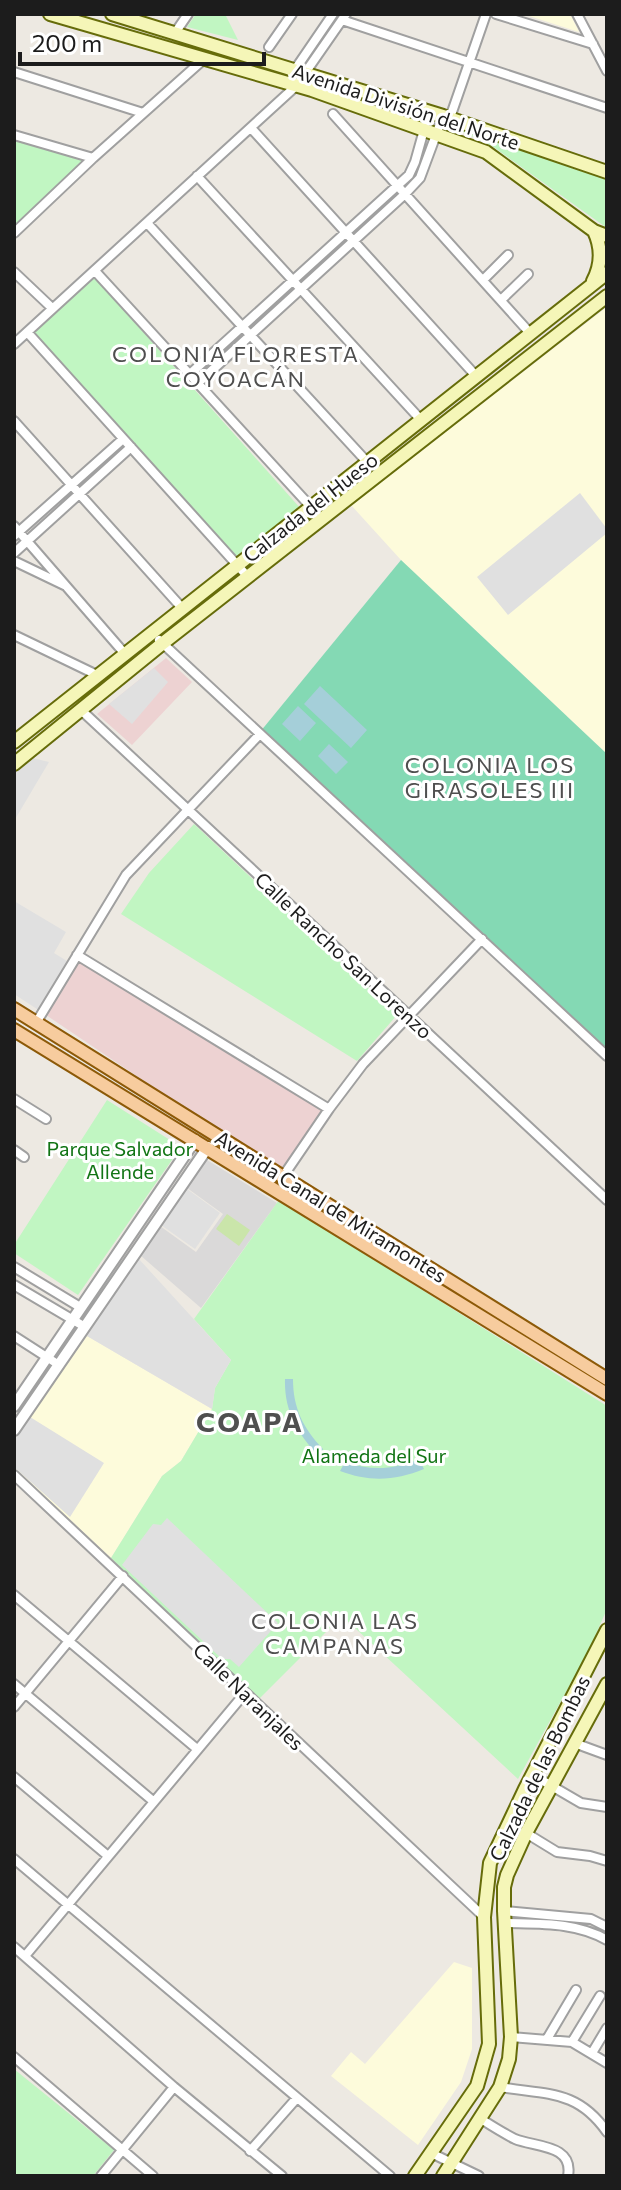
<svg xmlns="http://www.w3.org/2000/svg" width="621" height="2190" font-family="Commissioner,sans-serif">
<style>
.residential{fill:#dad9d9}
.commercial{fill:#edd2d2}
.education{fill:#fdfbdb}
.grass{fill:#cae5aa}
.park{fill:#c1f6c2}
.pitch{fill:#84d9b4}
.parking{fill:#e0e0e0}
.water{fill:#a5cfd9}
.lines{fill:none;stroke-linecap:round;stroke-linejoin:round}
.minor-casing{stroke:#a0a0a0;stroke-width:12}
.tertiary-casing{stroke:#a0a0a0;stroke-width:14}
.secondary-casing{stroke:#666c0a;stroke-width:16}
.primary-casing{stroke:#8d5a08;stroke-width:16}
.minor{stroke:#fff;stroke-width:8}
.tertiary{stroke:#fff;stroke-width:10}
.secondary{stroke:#f5f6b8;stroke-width:12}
.primary{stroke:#f7cc9e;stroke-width:12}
.labels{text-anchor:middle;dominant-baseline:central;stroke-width:6;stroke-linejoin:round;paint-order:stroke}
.street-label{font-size:20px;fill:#1c1c1c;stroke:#fff}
.park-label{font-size:20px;fill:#117414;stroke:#fff}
.neighbourhood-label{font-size:22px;letter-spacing:2px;fill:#4f4f4f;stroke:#fff}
.district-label{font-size:28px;font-weight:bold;letter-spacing:2px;fill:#4f4f4f;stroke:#fff}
</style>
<rect width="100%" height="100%" fill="#ede9e2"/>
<path class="residential" d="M 207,1160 L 277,1203 L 201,1308 L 140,1255 L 160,1226 L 196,1252 L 223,1214 L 187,1188 Z"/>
<path class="commercial" d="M 166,658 L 192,682 L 132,745 L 97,714 Z
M 81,952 L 328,1111 L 284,1175 L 43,1013 Z"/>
<path class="education" d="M 523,14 L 570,14 L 579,32 Z
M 607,307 L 607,754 L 401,560 L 351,505 Z
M 87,1336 L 212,1409 L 181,1461 L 162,1476 L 111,1558 L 14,1467 L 14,1440 Z
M 454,1962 L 472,1968 L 472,2049 L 461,2082 L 418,2145 L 331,2076 L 351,2052 L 365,2064 Z"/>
<path class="grass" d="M 227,1214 L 250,1230 L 239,1246 L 216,1229 Z"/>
<path class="park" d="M 196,14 L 225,14 L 238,40 L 187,27 Z
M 453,127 L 607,179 L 607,228 L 492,146 Z
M 14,138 L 87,159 L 14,231 Z
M 93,276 L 301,509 L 235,559 L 32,332 Z
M 194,824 L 397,1015 L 357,1061 L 121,914 L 149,873 Z
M 107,1100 L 181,1147 L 78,1295 L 14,1253 L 14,1245 Z
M 279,1200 L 607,1406 L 607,1609 L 588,1652 L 518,1779 L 342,1616 L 258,1700 L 111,1558 L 162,1476 L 181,1461 L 212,1409 L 215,1388 L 231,1360 L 194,1319 Z
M 14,2069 L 114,2150 L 93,2176 L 14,2176 Z"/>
<path class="pitch" d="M 401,560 L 607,754 L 607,1050 L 260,732 Z"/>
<path class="parking" d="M 580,493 L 607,529 L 607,533 L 508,615 L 477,577 Z
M 154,668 L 168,682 L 132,724 L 109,704 Z
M 28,757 L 49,762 L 14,821 L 14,768 Z
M 14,901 L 66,932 L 54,953 L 67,961 L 67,972 L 43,1013 L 14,994 Z
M 187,1189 L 220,1213 L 195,1249 L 161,1225 Z
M 138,1258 L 231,1360 L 215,1388 L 212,1409 L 87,1336 Z
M 30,1417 L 104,1463 L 70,1517 L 14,1467 L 14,1440 Z
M 167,1518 L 278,1623 L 239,1667 L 230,1659 L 222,1659 L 122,1565 L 153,1524 L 161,1525 Z"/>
<path class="water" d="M 320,686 L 367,730 L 351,748 L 304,704 Z
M 298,706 L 316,723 L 300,741 L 282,724 Z
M 329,744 L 348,762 L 336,774 L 318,756 Z
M 285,1379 L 293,1379 C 293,1408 303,1428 323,1449 L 319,1456 C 297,1434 284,1410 285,1379 Z
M 419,1459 L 424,1469 C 395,1481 369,1482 340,1471 L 345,1462 C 371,1471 393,1470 419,1459 Z"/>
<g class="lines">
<defs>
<path id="minor" d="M 496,14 L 593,44
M 577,14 L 607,71
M 342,20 L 607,108
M 175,33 L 188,14
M 269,47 L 292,14
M 14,72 L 143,113
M 292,74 L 333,14
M 452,112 L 486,14
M 333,114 L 529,332
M 251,128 L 476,376
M 14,135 L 93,158
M 197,176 L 421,420
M 147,223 L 368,463
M 14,233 L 93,158 L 204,59
M 95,271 L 311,507
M 14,272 L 52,308
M 483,280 L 508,255
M 501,300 L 528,274
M 27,332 L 248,577
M 14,344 L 296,86 L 346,14
M 190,374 L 409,175 L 415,162 L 429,112
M 198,383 L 405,194 L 420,178 L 443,116
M 14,421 L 182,608
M 14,526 L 125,654
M 14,536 L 123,439
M 14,553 L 131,447
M 14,561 L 64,585
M 14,635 L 97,675
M 159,640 L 607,1056
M 81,710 L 607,1200
M 77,955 L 329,1109
M 36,1023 L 126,875 L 260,734
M 14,1099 L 46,1119
M 14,1150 L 24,1157
M 284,1175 L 329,1109 L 363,1064 L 482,939
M 14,1267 L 80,1307
M 14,1285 L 85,1327
M 14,1336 L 59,1365
M 14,1475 L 484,1917
M 14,1595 L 197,1749
M 14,1684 L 153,1801
M 14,1707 L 123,1576
M 577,1744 L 607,1755
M 533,1775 L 581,1803 L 607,1807
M 14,1777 L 108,1856
M 526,1833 L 557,1852 L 590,1856 L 607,1861
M 14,1859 L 390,2176
M 504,1911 L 591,1919 L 607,1927
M 505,1923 C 540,1924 576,1922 607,1940
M 14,1947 L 174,2087 L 282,2176
M 25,1956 L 245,1693
M 511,2037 L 572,2042 L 607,2063
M 547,2039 L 576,1990
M 572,2042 L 600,1996
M 592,2053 L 607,2028
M 14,2057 L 153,2176
M 500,2087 C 546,2095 577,2089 607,2132
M 481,2119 C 492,2126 503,2133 515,2139 C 534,2147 574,2144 568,2176
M 250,2151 L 296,2099
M 431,2153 L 479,2176
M 101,2176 L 174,2087"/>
<path id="tertiary" d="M 14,1406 L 195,1140
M 14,1430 L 208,1147"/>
<path id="secondary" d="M 50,14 L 312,90 L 486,152 L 594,231 L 607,236
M 112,14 L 443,116 L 607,172
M 593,281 C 602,264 602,248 594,231
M 14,742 L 607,273
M 14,764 L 163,643 L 607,296
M 415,2176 L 477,2086 L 489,2044 L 484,1917 L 490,1863 L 525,1789 L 607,1630
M 443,2176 L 500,2087 L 509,2059 L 511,2037 L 504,1911 L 504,1887 L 507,1875 L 526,1833 L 607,1684"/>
<path id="primary" d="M 14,1009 L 607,1379
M 14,1030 L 607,1394"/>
</defs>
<use href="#minor" class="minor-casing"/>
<use href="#tertiary" class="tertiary-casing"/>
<use href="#secondary" class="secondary-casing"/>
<use href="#primary" class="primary-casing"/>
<use href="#minor" class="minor"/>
<use href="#tertiary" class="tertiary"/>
<use href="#secondary" class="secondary"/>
<use href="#primary" class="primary"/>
</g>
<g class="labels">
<g class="street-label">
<text transform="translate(406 106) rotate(18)">Avenida División del Norte</text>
<text transform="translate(310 507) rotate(-38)">Calzada del Hueso</text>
<text transform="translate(344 955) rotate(43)">Calle Rancho San Lorenzo</text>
<text transform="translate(331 1206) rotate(32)">Avenida Canal de Miramontes</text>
<text transform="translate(249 1696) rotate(44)">Calle Naranjales</text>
<text transform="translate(539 1768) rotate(-64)">Calzada de las Bombas</text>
</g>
<g class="park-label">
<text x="120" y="1148">Parque Salvador<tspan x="120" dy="23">Allende</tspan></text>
<text x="374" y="1455">Alameda del Sur</text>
</g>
<g class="neighbourhood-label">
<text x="236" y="353">COLONIA FLORESTA<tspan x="236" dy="25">COYOACÁN</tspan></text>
<text x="490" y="764">COLONIA LOS<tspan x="490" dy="25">GIRASOLES III</tspan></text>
<text x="335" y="1620">COLONIA LAS<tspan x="335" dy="25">CAMPANAS</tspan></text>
</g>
<g class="district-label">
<text x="250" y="1421">COAPA</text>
</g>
</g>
<rect width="621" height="2190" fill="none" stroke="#1c1c1c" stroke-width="32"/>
<path d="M20 52v12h244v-12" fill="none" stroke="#1c1c1c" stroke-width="4"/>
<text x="32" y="52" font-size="24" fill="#1c1c1c" stroke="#ffffff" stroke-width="6" paint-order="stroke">200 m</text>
</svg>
